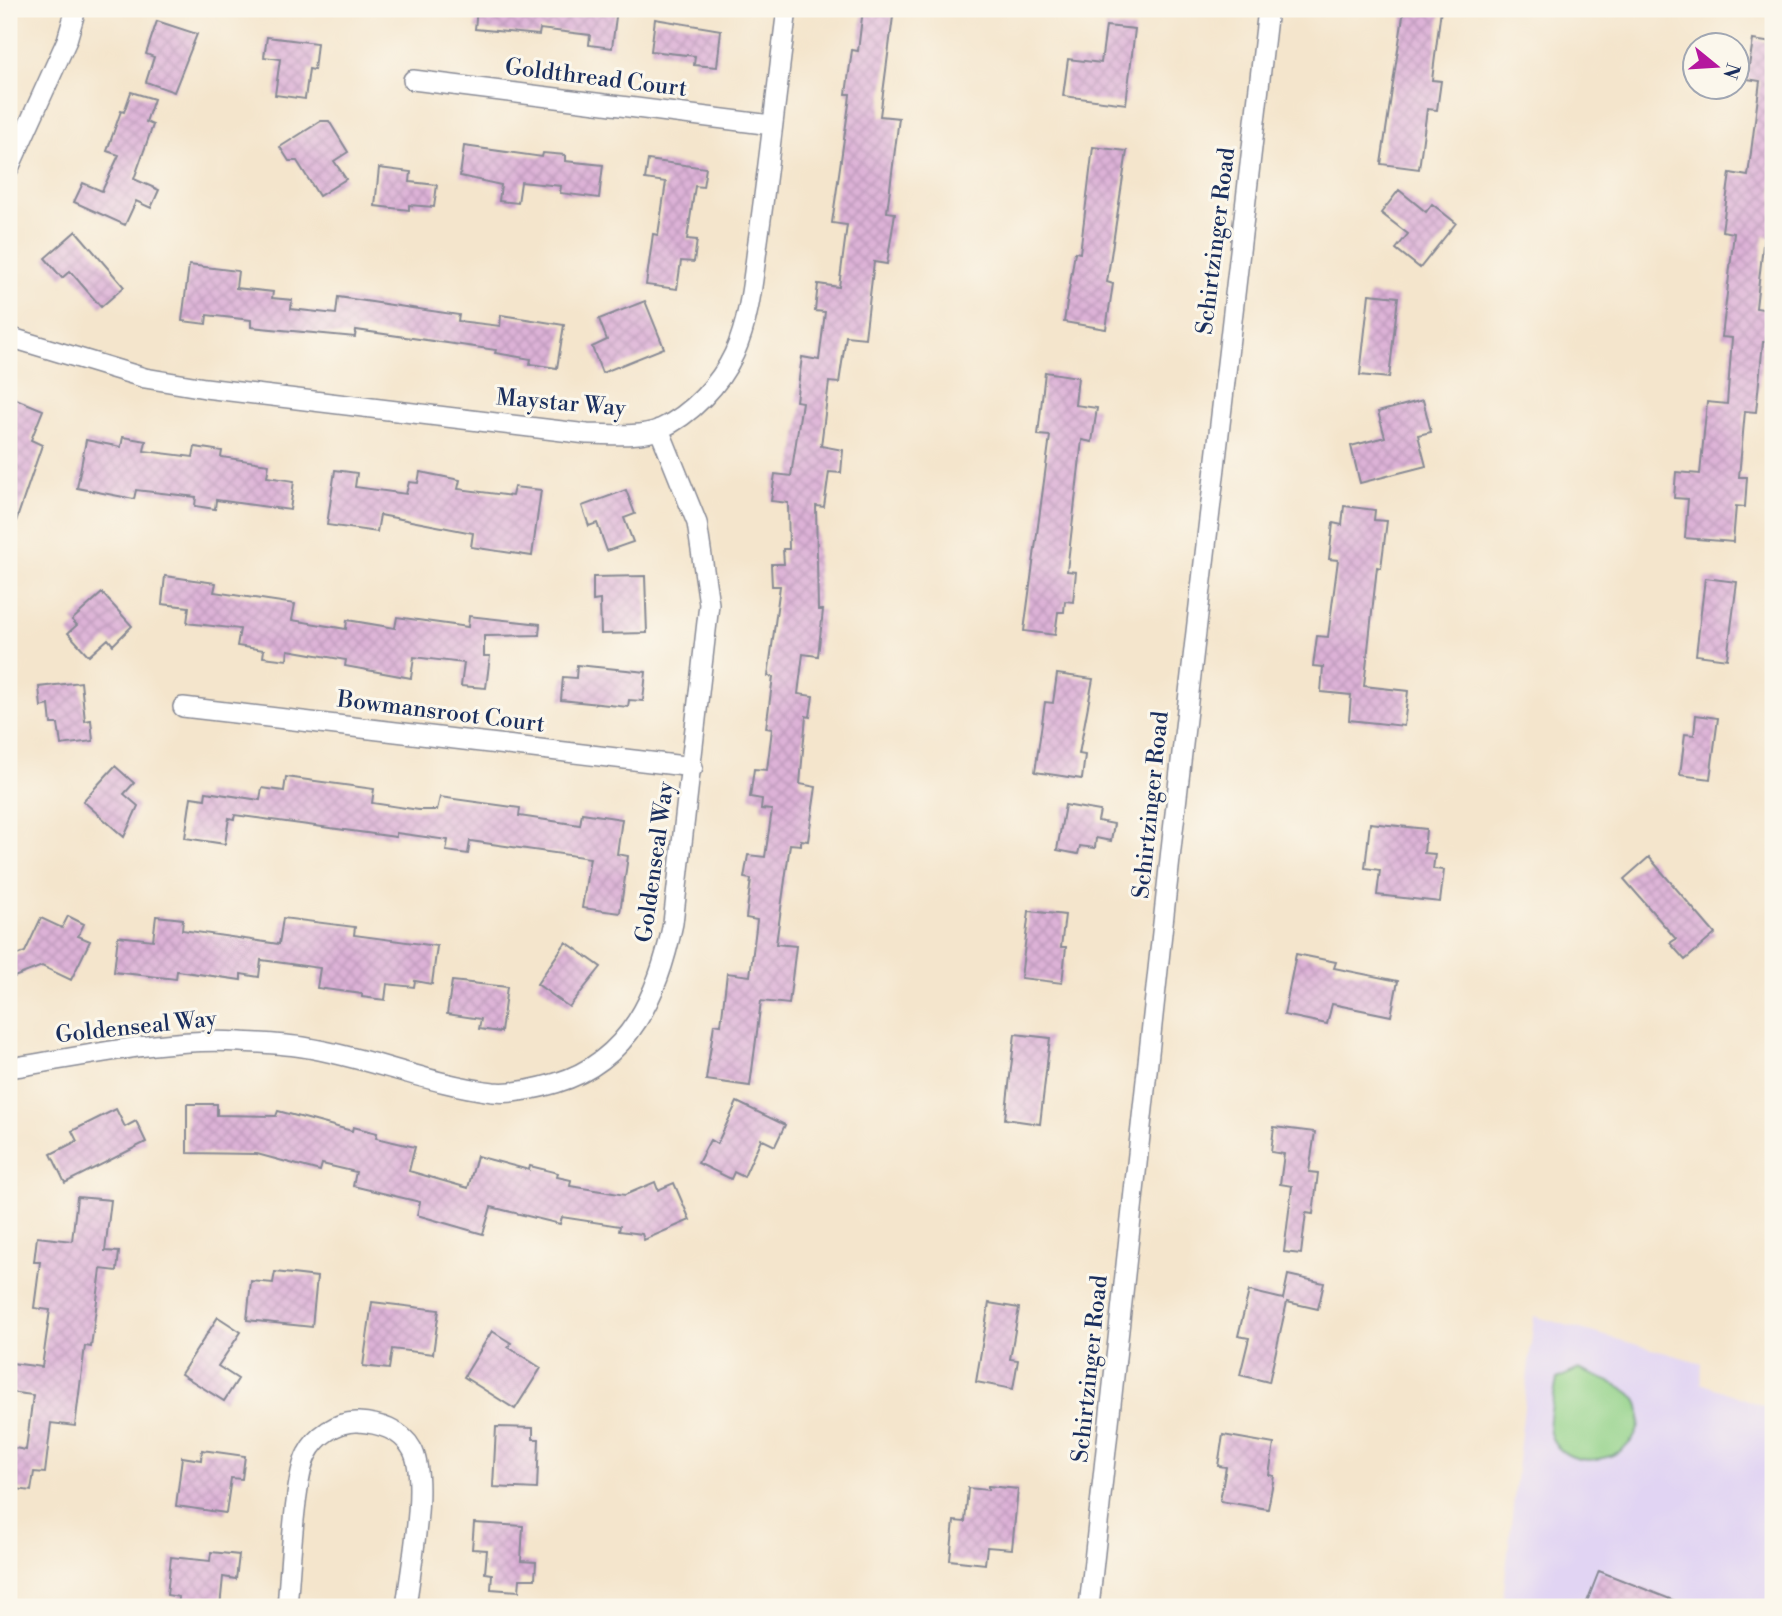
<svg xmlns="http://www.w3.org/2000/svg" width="1782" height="1616" font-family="'Libre Bodoni',serif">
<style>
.built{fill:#e1d4f3}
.pitch{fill:#92d188;stroke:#568073;stroke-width:2}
.building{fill:url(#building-cross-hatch)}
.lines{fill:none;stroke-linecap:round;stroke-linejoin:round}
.minor-casing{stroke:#888a95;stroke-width:22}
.minor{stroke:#fff;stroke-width:19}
.labels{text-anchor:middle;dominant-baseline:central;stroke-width:6;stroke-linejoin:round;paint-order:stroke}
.street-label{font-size:23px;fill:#1b2f5e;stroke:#fbf7ec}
</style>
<defs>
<pattern id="building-cross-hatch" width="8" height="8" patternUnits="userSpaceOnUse" patternTransform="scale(1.75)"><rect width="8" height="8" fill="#ddb2d7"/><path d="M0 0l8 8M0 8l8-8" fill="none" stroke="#bd99bb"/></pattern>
</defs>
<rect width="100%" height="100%" fill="#fbf7ec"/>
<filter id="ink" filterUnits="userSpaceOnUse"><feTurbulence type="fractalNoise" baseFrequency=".0143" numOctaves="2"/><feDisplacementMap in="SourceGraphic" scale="14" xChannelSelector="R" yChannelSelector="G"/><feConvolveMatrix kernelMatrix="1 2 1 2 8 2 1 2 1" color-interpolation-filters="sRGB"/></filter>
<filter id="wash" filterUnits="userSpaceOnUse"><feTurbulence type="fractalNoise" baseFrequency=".00686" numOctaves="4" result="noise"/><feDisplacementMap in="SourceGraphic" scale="28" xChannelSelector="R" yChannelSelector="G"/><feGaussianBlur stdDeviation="1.57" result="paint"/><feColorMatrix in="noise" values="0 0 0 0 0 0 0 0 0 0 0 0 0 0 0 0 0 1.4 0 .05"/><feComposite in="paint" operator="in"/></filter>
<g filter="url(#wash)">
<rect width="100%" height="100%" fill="#f4e5cc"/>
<path class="built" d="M 1534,1316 L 1702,1363 L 1701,1383 L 1773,1409 L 1773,1607 L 1502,1607 Z"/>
<path class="pitch" d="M 1579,1369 C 1595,1377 1619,1383 1632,1395 C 1639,1401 1641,1411 1640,1419 C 1637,1465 1561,1475 1550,1433 C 1547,1419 1555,1394 1557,1379 Z"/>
<g id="blocks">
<path class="building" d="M 477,9 L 617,9 L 612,48 L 589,45 L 590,35 L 540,29 L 539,35 L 475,29 Z
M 863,9 L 894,9 L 880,116 L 899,118 L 887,212 L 895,213 L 887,264 L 874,262 L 865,338 L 846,336 L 839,383 L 829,382 L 821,446 L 843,450 L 841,473 L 829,472 L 824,507 L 816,506 L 818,610 L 823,610 L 818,656 L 803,654 L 798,694 L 813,696 L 810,717 L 806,716 L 800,784 L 816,787 L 808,841 L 801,840 L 801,845 L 790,844 L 776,944 L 796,946 L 789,1004 L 761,1001 L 750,1086 L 706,1080 L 714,1024 L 721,1025 L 727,973 L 750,976 L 757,920 L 746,918 L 751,879 L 744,878 L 748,855 L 765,857 L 772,810 L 761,809 L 762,799 L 750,797 L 754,769 L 767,770 L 772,729 L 766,728 L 773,677 L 768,676 L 780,586 L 772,586 L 771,564 L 784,564 L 783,549 L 789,549 L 788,503 L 771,501 L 775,474 L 791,476 L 802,402 L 796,401 L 802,357 L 819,360 L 825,312 L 815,311 L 818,284 L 839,287 L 847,225 L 832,223 L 849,104 L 850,94 L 846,94 L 852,50 L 858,51 Z
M 1404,9 L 1441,9 L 1432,80 L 1441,81 L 1437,110 L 1427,109 L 1419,169 L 1381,164 Z
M 655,19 L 721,30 L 717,67 L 694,65 L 695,56 L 651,51 Z
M 157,21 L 197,34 L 174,92 L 146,82 L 154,57 L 146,54 Z
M 1106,26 L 1135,29 L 1126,104 L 1063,96 L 1068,59 L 1101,63 Z
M 267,37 L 317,43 L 314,70 L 309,69 L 305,99 L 275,95 L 280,59 L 264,57 Z
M 1753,40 L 1773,43 L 1773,238 L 1764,236 L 1756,308 L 1770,310 L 1766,342 L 1763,342 L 1756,412 L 1745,411 L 1739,477 L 1747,477 L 1745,507 L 1736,506 L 1733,542 L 1685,538 L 1688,499 L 1674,498 L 1676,472 L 1700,474 L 1707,402 L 1727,404 L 1732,338 L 1722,337 L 1734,233 L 1722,231 L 1730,173 L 1748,176 L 1760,81 L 1747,79 Z
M 131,92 L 154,99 L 146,122 L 153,125 L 134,179 L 159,190 L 151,208 L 136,201 L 125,225 L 74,202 L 83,183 L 102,191 L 119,155 L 107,151 L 121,111 L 124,112 Z
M 321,121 L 329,121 L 348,152 L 334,161 L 346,179 L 319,196 L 297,161 L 289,161 L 280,147 Z
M 464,146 L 542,157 L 543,153 L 565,155 L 565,161 L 603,165 L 599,198 L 560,193 L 561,186 L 521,182 L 518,203 L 499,201 L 501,185 L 460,176 Z
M 1093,147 L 1127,151 L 1107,282 L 1113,284 L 1106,329 L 1064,322 L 1075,252 L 1080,253 Z
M 648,160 L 706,168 L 703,187 L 695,186 L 687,239 L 697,240 L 694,262 L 681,261 L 677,289 L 646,285 L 653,234 L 658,235 L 666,182 L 645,179 Z
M 379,168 L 411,172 L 410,182 L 437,185 L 434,207 L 409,205 L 409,210 L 375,206 Z
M 1399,190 L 1426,212 L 1432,204 L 1456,223 L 1420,268 L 1396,249 L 1408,234 L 1381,213 Z
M 76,231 L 124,287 L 101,307 L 70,271 L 62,278 L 45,258 Z
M 189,265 L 238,271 L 236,288 L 273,292 L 272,298 L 292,300 L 291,309 L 336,314 L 338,297 L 459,315 L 458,321 L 500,326 L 501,315 L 564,325 L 557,368 L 530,364 L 531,359 L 495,353 L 496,350 L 356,330 L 355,337 L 251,327 L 251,320 L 207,315 L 206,324 L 182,321 Z
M 1369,294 L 1398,297 L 1389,378 L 1360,375 Z
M 645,301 L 664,348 L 602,373 L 592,347 L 607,340 L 599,319 Z
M 1045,372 L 1078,377 L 1075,405 L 1097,408 L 1092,442 L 1082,440 L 1067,571 L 1076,572 L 1073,602 L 1065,601 L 1064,612 L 1058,612 L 1055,635 L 1024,631 L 1050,436 L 1038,435 Z
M 9,396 L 43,410 L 31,440 L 42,445 L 12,533 L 9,533 Z
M 1423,400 L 1431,432 L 1418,435 L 1426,466 L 1360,483 L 1351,446 L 1385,437 L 1378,412 Z
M 123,437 L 146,441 L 144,451 L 193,457 L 195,447 L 222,451 L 221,457 L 269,464 L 267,477 L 294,481 L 290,510 L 216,500 L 215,509 L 195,506 L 196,497 L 136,490 L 134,499 L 77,488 L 86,440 L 121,447 Z
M 335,470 L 357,473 L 355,487 L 406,494 L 409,482 L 418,483 L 420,472 L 460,480 L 458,489 L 512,496 L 514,487 L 541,490 L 532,556 L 471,547 L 473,533 L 380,515 L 377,532 L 327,525 Z
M 626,490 L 635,514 L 624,518 L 633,542 L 607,551 L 597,523 L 589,526 L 582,506 Z
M 1344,506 L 1375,510 L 1374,520 L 1387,521 L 1381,568 L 1377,567 L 1364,686 L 1408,691 L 1404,726 L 1349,720 L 1351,695 L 1321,692 L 1323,667 L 1313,666 L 1317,636 L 1328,637 L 1338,560 L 1329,559 L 1333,523 L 1342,525 Z
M 165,576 L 216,583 L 214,592 L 295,604 L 292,620 L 346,629 L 347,620 L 395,628 L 397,617 L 468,627 L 469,616 L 540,624 L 539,635 L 484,636 L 484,656 L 490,656 L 486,688 L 461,686 L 464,663 L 414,657 L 411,678 L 345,666 L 346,660 L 288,650 L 287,660 L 263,657 L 264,650 L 237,646 L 240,629 L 187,623 L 189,607 L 162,604 Z
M 645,576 L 647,633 L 601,634 L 600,600 L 593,601 L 593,577 Z
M 1705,578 L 1737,582 L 1727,659 L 1696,655 Z
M 102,593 L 132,626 L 113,645 L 108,639 L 89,656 L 68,633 L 77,625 L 72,620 Z
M 577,665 L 646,672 L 643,701 L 629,700 L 628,707 L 561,700 L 563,677 L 576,678 Z
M 1057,674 L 1093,679 L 1079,754 L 1085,755 L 1082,779 L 1035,772 L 1045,702 L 1053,703 Z
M 81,682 L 85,721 L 91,720 L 93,741 L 61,745 L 58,724 L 51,724 L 49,705 L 41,707 L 39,687 Z
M 1696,715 L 1718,718 L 1710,779 L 1680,775 L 1685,734 L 1694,735 Z
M 115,766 L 134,783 L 124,794 L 138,806 L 124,837 L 83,801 Z
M 286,777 L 374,789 L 372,803 L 419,810 L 437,810 L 440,797 L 520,808 L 519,816 L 580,825 L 582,813 L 622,819 L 617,854 L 628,856 L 620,913 L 582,908 L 590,858 L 470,841 L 468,854 L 446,851 L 448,840 L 396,833 L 396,837 L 235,815 L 234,819 L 229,818 L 225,844 L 185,838 L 191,797 L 205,799 L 206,792 L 260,800 L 262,788 L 284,791 Z
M 1065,805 L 1100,811 L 1098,821 L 1114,824 L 1111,841 L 1096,838 L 1095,848 L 1080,846 L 1078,854 L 1057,850 Z
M 1370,823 L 1426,829 L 1424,853 L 1435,854 L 1433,869 L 1444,870 L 1440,902 L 1377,895 L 1380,870 L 1365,868 Z
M 1649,857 L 1715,934 L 1685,960 L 1670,943 L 1676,939 L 1624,879 Z
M 1029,911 L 1065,915 L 1061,947 L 1066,947 L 1062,983 L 1021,978 Z
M 68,916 L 84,924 L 78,936 L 90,941 L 71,980 L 42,966 L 9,979 L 9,958 L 25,952 L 41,918 L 62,928 Z
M 156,916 L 183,919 L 182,930 L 279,944 L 283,918 L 355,927 L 354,935 L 437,946 L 432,984 L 415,981 L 414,987 L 387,984 L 385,1000 L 362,997 L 362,994 L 317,988 L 320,968 L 261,960 L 259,977 L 241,974 L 241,980 L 177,971 L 176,979 L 114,972 L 118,936 L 153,940 Z
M 566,942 L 601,967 L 569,1007 L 537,984 Z
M 1296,954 L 1336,962 L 1334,968 L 1398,981 L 1391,1016 L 1332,1004 L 1327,1024 L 1284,1015 Z
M 452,981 L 507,987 L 501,1032 L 479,1029 L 481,1019 L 447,1014 Z
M 1015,1034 L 1050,1038 L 1040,1124 L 1005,1119 Z
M 737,1102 L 785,1125 L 775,1146 L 761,1139 L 744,1177 L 734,1172 L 731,1179 L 698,1163 L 710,1140 L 717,1144 Z
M 187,1104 L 217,1104 L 217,1115 L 276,1116 L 278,1111 L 352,1131 L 353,1127 L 377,1133 L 376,1138 L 415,1147 L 409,1171 L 468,1188 L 477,1156 L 529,1170 L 530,1166 L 558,1173 L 557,1177 L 571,1180 L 570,1186 L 625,1195 L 655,1182 L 658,1190 L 674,1183 L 690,1220 L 644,1240 L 642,1234 L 619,1231 L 620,1226 L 562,1217 L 560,1224 L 491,1207 L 483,1234 L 417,1215 L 420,1202 L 353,1186 L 356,1172 L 322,1164 L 320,1171 L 257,1154 L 187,1153 Z
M 116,1109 L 125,1127 L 136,1121 L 146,1142 L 65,1183 L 51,1154 L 77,1141 L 72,1131 Z
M 1274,1127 L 1315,1132 L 1309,1172 L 1318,1173 L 1313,1214 L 1306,1213 L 1301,1254 L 1284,1252 L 1292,1186 L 1280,1184 L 1284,1154 L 1271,1152 Z
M 77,1197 L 111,1200 L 105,1251 L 119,1252 L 117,1271 L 101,1269 L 91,1347 L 85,1346 L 75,1426 L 51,1423 L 45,1473 L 34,1472 L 31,1491 L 9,1488 L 9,1447 L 26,1450 L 33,1395 L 9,1392 L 11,1363 L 42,1367 L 50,1310 L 34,1308 L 40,1262 L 34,1262 L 37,1237 L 72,1241 Z
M 275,1272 L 317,1277 L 312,1327 L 247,1320 L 251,1281 L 273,1283 Z
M 1288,1275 L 1324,1283 L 1318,1309 L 1287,1302 L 1269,1382 L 1240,1375 L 1249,1338 L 1238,1336 L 1249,1291 L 1283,1299 Z
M 372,1302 L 439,1310 L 433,1354 L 392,1349 L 389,1369 L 363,1366 Z
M 989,1303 L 1019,1308 L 1010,1359 L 1018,1360 L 1013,1389 L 976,1382 Z
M 218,1317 L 241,1332 L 218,1366 L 238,1379 L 224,1401 L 181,1374 Z
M 492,1331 L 511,1343 L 508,1347 L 541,1368 L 515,1409 L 464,1377 Z
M 496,1427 L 533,1428 L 533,1439 L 539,1439 L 537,1489 L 493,1487 Z
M 1223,1435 L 1274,1444 L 1269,1475 L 1274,1476 L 1268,1509 L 1220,1501 L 1226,1467 L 1218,1466 Z
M 202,1450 L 245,1456 L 242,1479 L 231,1478 L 226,1513 L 176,1506 L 182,1457 L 201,1460 Z
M 988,1486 L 1018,1489 L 1012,1549 L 987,1547 L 985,1564 L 950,1560 L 954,1521 L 965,1522 L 968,1488 L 988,1490 Z
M 474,1523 L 523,1526 L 521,1561 L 536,1562 L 535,1579 L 520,1579 L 519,1591 L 491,1589 L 492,1574 L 485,1573 L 487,1550 L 472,1549 Z
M 211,1552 L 239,1555 L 236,1579 L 223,1577 L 220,1607 L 178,1607 L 179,1597 L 167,1595 L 171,1557 L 210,1561 Z
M 1599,1571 L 1688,1606 L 1687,1607 L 1585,1607 Z"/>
</g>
</g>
<g filter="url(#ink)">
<use href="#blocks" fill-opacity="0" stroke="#888a95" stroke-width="2"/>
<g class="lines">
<defs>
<path id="minor" d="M 413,80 L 772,125
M 9,168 L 67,40 L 76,9
M 9,337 L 145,378 L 205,388 L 587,434 C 609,434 639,438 660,429 C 691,415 720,384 734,354 C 750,319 753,278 758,241 C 769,163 777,86 787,9
M 183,707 L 693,767
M 9,1068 C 84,1057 163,1037 240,1042 C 260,1043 282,1044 303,1047 C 367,1057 429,1084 493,1092 C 514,1094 536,1089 556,1083 C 630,1061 659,993 673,923 L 709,604 L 697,523 L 659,429
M 287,1607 C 290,1576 294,1477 307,1454 C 316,1436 337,1421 358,1422 C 378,1423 402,1430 412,1449 C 429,1478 410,1572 406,1607
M 1089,1607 L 1173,831 L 1268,9"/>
</defs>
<use href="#minor" class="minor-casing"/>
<use href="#minor" class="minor"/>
</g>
</g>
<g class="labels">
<g class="street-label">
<text transform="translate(596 78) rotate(7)">Goldthread Court</text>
<text transform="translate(1216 241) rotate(-83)">Schirtzinger Road</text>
<text transform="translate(561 403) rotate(5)">Maystar Way</text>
<text transform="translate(441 712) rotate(7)">Bowmansroot Court</text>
<text transform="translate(1151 805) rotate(-84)">Schirtzinger Road</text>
<text transform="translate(655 862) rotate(-82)">Goldenseal Way</text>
<text transform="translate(136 1027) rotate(-6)">Goldenseal Way</text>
<text transform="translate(1090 1369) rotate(-84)">Schirtzinger Road</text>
</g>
</g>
<rect width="1782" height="1616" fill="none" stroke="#fbf7ec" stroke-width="35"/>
<g transform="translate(1716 66) rotate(108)"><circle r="33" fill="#fbf7ec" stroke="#a1a7b3" stroke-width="2"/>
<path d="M0-5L12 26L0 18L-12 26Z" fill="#b5179e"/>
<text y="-10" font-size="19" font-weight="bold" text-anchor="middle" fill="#1b2f5e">N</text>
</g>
</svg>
